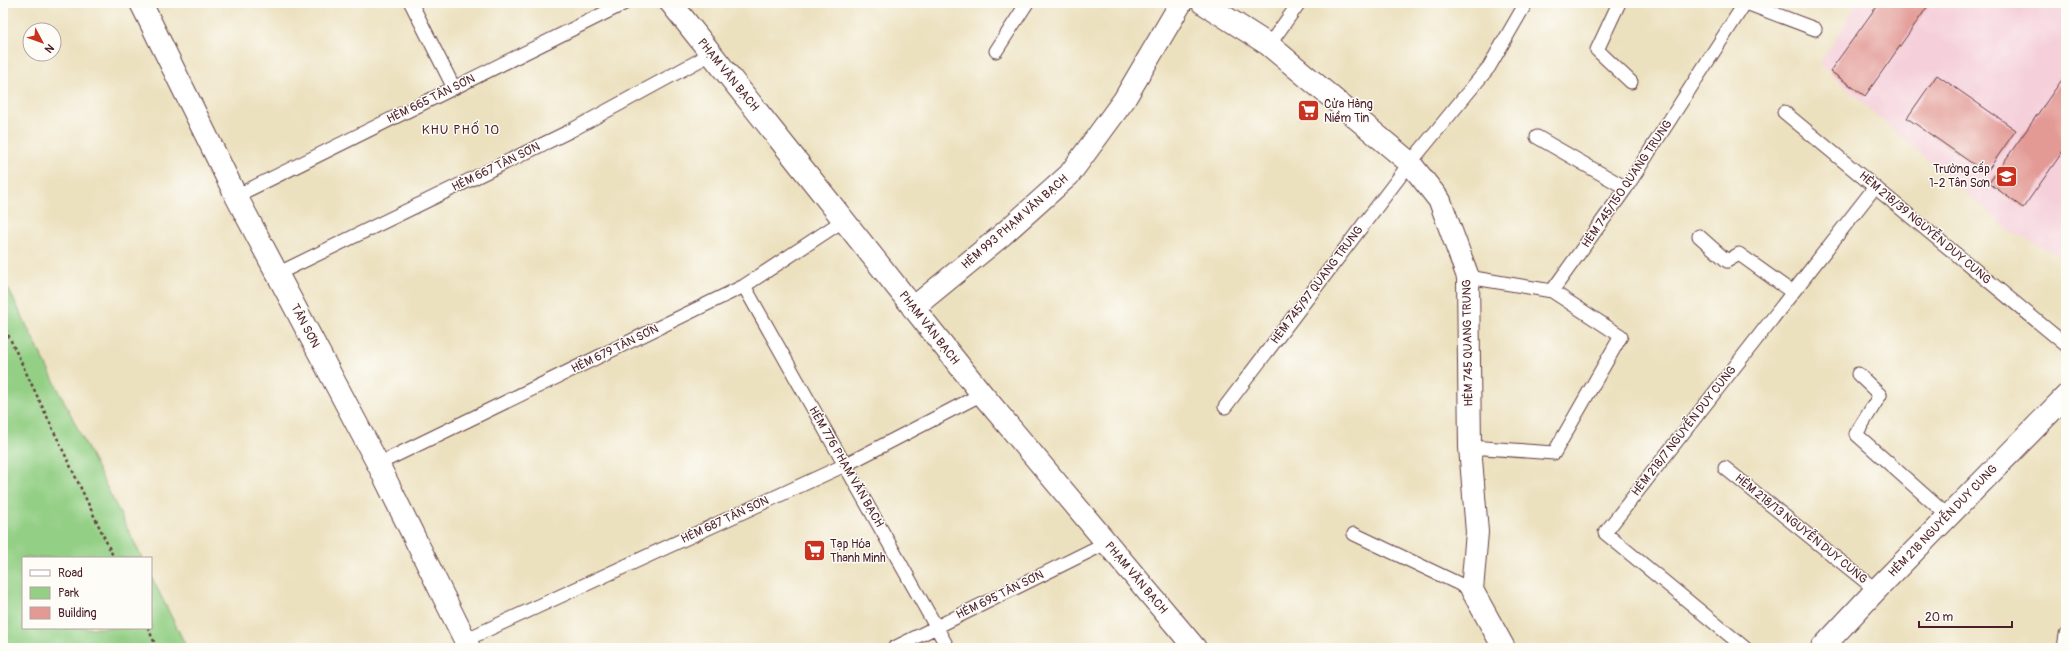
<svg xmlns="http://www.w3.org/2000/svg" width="2069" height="651" font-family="Pangolin,sans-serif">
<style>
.built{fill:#f5cfda}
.green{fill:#93cf84;stroke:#6e7758}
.building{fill:#e39a95}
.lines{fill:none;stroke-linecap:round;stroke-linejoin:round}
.lane-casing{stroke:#623c41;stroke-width:15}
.street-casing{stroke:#623c41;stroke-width:24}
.secondary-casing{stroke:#623c41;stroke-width:24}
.path{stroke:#623c41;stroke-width:2.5;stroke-dasharray:3 3;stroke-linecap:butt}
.lane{stroke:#fff;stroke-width:13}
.street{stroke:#fff;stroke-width:22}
.secondary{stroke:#fff;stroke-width:22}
.labels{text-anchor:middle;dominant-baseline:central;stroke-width:3;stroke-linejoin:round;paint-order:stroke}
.street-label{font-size:12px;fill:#4a1f2b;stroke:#fdfcf7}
.poi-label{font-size:12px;fill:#4a1f2b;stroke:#fdfcf7;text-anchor:start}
.neighbourhood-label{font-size:13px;letter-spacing:1px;fill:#4a1f2b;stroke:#fdfcf7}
</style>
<rect width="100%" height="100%" fill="#fdfcf7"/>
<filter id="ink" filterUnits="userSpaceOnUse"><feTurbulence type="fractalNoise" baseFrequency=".025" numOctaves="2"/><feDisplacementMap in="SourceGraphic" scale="8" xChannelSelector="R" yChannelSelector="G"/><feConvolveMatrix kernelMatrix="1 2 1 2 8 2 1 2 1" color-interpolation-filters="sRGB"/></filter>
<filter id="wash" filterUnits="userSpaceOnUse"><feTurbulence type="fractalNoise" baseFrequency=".012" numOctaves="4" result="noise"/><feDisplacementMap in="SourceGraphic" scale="16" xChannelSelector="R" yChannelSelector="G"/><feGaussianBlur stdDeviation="0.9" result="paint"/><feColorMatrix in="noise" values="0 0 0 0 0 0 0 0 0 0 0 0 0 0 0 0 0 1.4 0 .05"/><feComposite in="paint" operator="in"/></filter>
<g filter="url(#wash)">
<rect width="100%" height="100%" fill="#ece1bf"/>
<path class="built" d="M 1857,3 L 2066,3 L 2066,259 L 2009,230 L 1884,122 L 1820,64 Z"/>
<path class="green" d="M 3,278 L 142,558 L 23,558 L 23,628 L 151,628 L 151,576 L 187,648 L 3,648 Z"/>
<g id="blocks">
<path class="building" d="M 1879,3 L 1930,3 L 1865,96 L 1830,71 Z
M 2066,74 L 2066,147 L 2023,208 L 1989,183 Z
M 1937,75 L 2016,130 L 1986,173 L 1907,118 Z"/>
</g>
</g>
<g filter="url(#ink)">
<use href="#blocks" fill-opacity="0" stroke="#623c41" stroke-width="1"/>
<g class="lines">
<defs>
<path id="lane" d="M 411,3 L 454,88
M 1619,3 L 1597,50 L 1631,82
M 1746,3 L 1815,29
M 1269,45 L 1299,3
M 996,51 L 1027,3
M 1784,112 L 2066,345
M 1537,137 L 1626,188
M 236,196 L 625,3
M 1699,236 L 1727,261 L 1739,254 L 1792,292
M 277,274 L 570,131 L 711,54
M 1468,277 L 1552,291 L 1626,188 L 1745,3
M 744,286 L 948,648
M 1858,374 L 1880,395 L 1856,434 L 1948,516
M 1225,407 L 1410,163 L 1489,67 L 1526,3
M 1470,447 L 1554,453 L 1621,336 L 1552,291
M 378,464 L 744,286 L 844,220
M 1725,468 L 1876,590
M 1354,534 L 1472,590
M 465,640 L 845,465 L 982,394
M 894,648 L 1106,543
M 1745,648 L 1605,533 L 1875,187
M 2064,648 L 2066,635"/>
<path id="street" d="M 1203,3 L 1269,45 L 1410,163 L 1440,201 L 1468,277 L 1470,447 L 1477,532 L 1472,590 L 1504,648
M 913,308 L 1001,236 L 1069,175 L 1124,100 L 1181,3
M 1822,648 L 1876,590 L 2066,396"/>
<path id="secondary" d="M 141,3 L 236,196 L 378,464 L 469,648
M 671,3 L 982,394 L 1195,648"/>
</defs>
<use href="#lane" class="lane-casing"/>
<use href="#street" class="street-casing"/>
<use href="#secondary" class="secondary-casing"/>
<path class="path" d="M 3,324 L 114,558
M 148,628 L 157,648"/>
<use href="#lane" class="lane"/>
<use href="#street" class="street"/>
<use href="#secondary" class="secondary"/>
</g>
</g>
<defs>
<symbol id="supermarket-square" viewBox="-11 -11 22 22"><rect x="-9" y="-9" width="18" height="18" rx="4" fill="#c8321e" stroke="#fdfcf7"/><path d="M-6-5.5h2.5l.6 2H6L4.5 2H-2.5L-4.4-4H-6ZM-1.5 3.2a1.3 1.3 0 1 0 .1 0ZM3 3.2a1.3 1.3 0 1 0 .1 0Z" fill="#fff"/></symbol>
<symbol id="school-square" viewBox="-11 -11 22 22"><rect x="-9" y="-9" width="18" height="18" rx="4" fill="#c8321e" stroke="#fdfcf7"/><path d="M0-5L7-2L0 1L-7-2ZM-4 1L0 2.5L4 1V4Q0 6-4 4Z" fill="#fff"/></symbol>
</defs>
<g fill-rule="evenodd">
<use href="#supermarket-square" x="1296" y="98" width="25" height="25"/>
<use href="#school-square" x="1994" y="164" width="25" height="25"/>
<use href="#supermarket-square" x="802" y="538" width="25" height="25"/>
</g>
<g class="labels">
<g class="street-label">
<text transform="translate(728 75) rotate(51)">PHẠM VĂN BẠCH</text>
<text transform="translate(431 99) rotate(-26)">HẺM 665 TÂN SƠN</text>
<text transform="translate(496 167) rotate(-26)">HẺM 667 TÂN SƠN</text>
<text transform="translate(1627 184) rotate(-56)">HẺM 745/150 QUANG TRUNG</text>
<text transform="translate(1015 222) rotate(-41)">HẺM 993 PHẠM VĂN BẠCH</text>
<text transform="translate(1925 228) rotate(40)">HẺM 218/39 NGUYỄN DUY CUNG</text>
<text transform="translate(1317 285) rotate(-53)">HẺM 745/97 QUANG TRUNG</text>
<text transform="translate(305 326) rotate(62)">TÂN SƠN</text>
<text transform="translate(929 328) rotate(52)">PHẠM VĂN BẠCH</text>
<text transform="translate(1468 343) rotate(-91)">HẺM 745 QUANG TRUNG</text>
<text transform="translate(615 349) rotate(-26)">HẺM 679 TÂN SƠN</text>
<text transform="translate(1684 431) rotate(-52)">HẺM 218/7 NGUYỄN DUY CUNG</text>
<text transform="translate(846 467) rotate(60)">HẺM 776 PHẠM VĂN BẠCH</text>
<text transform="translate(725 520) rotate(-25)">HẺM 687 TÂN SƠN</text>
<text transform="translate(1943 521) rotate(-46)">HẺM 218 NGUYỄN DUY CUNG</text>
<text transform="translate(1801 529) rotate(39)">HẺM 218/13 NGUYỄN DUY CUNG</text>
<text transform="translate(1136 578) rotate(50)">PHẠM VĂN BẠCH</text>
<text transform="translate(1000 595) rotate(-26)">HẺM 695 TÂN SƠN</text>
</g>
<g class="poi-label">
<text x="1324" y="104">Cửa Hàng<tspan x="1324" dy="14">Niềm Tin</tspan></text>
<text x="1990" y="169" text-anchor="end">Trường cấp<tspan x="1990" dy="14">1-2 Tân Sơn</tspan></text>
<text x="830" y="544">Tạp Hóa<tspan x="830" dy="14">Thanh Minh</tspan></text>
</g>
<g class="neighbourhood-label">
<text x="461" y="130">KHU PHỐ 10</text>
</g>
</g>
<rect width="2069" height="651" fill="none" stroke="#fdfcf7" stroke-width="16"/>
<rect x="22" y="557" width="130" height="72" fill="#fdfcf7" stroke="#b5a4a5"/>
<rect x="30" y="570" width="20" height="6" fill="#ffffff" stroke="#b5a4a5"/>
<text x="58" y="577" font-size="12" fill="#4a1f2b">Road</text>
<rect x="30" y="587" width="20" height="12" fill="#93cf84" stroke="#b5a4a5"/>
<text x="58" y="597" font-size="12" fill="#4a1f2b">Park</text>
<rect x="30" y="607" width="20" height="12" fill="#e39a95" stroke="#b5a4a5"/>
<text x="58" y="617" font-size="12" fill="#4a1f2b">Building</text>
<g transform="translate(42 42) rotate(131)"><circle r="19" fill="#fdfcf7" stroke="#b5a4a5"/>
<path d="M0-3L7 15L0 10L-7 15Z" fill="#c8321e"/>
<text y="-6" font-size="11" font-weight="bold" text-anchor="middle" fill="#4a1f2b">N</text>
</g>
<path d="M1919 621v6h93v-6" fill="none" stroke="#4a1f2b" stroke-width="2"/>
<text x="1925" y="621" font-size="12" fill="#4a1f2b" stroke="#fdfcf7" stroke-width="3" paint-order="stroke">20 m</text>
</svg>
